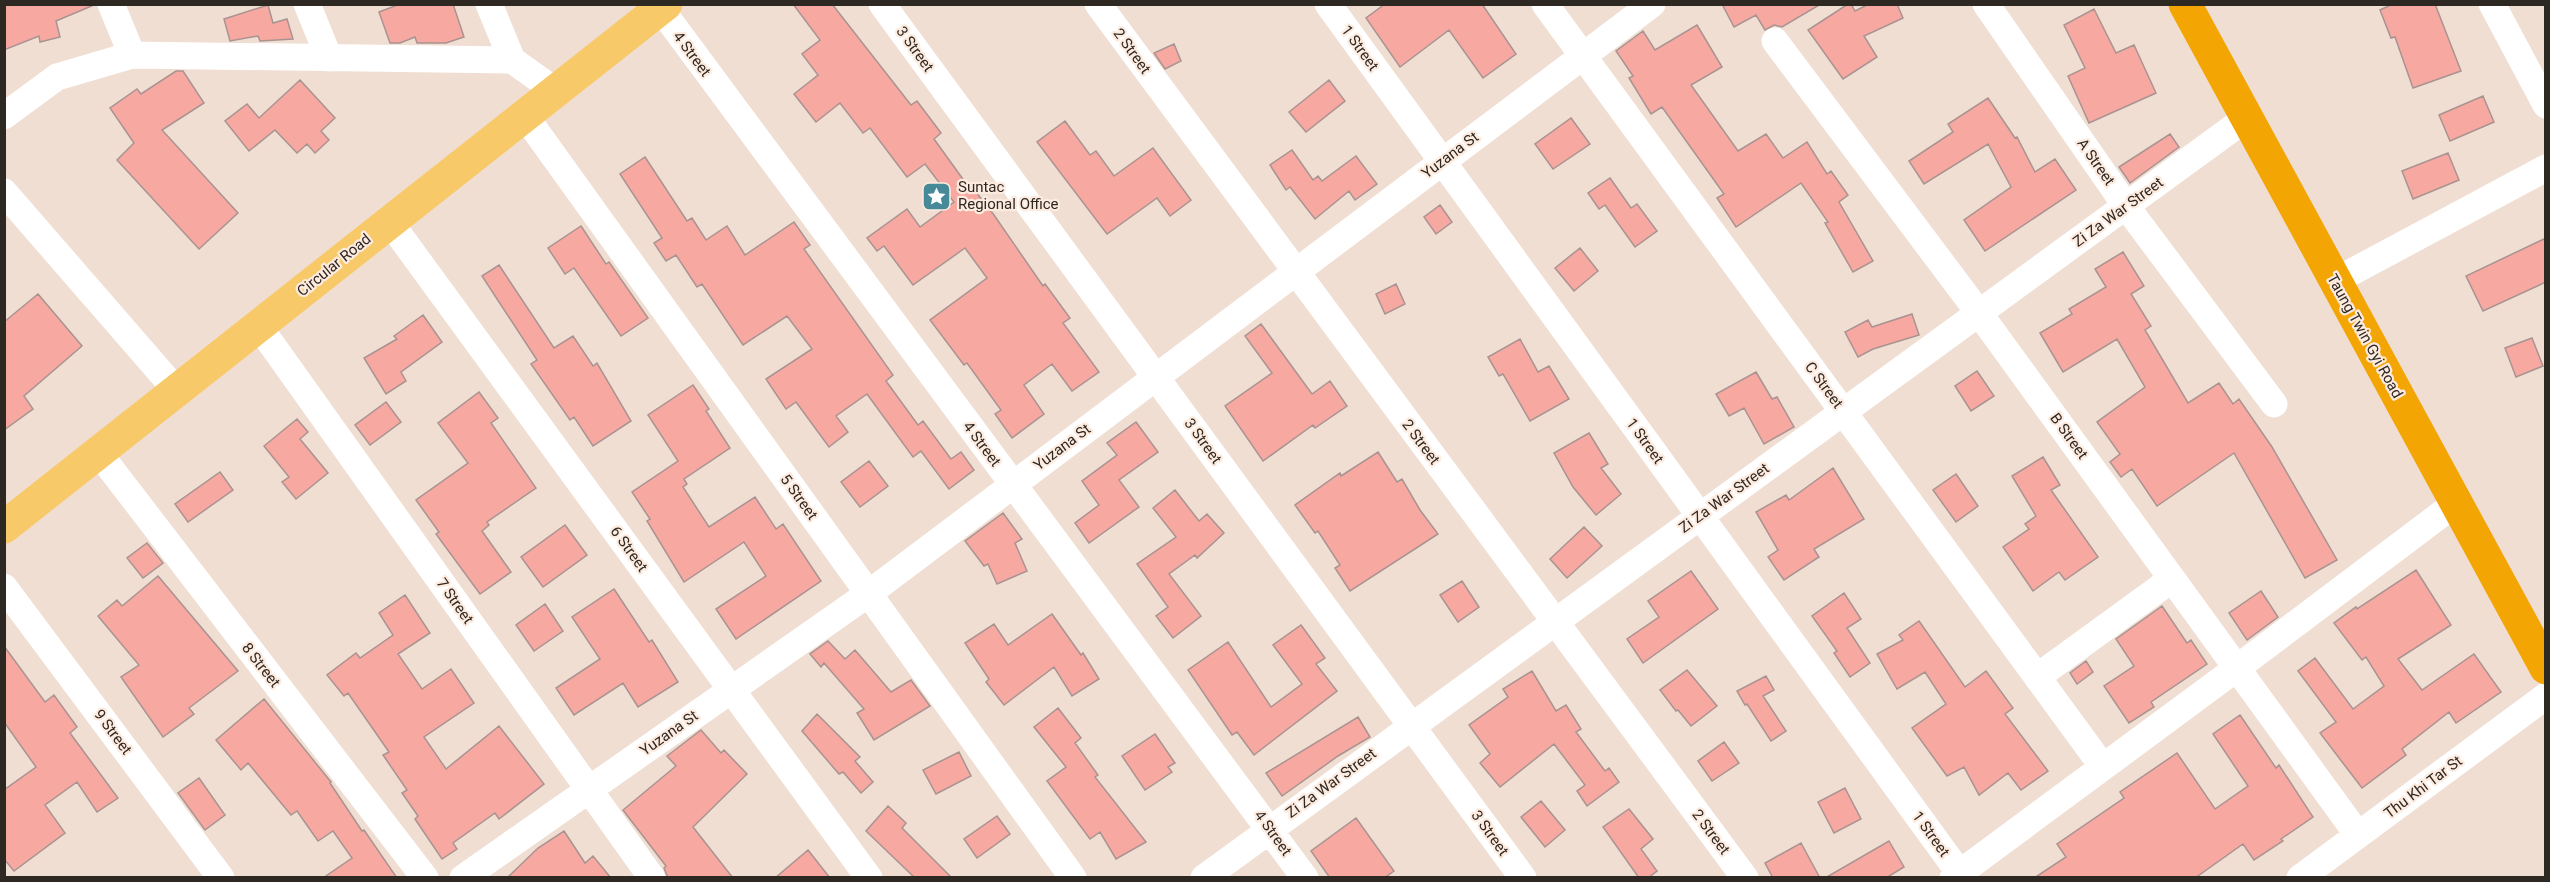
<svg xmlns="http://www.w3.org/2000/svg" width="2550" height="882" font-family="Roboto,sans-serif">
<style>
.building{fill:#f7a8a1;stroke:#a99391;stroke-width:1.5}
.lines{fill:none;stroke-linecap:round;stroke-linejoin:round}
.minor{stroke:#fff;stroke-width:27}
.major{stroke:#f8c968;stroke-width:33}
.highway{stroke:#f3a504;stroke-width:33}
.labels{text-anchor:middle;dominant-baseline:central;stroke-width:4.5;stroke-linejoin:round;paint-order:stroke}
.street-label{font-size:15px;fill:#2e2823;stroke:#feebdf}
.poi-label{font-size:15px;fill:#2e2823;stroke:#feebdf;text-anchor:start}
</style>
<rect width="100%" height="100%" fill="#f0ded2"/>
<path class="building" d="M 4,4 L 94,4 L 94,5 L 56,21 L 60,37 L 40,42 L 39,36 L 4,50 Z
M 400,4 L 453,4 L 464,37 L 446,43 L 417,43 L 415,37 L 400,43 L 390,43 L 379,12 Z
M 793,4 L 832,4 L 911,105 L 917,101 L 941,133 L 934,139 L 973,193 L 975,191 L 994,215 L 1043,286 L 1045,284 L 1070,318 L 1063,323 L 1099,372 L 1072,391 L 1052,364 L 1024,385 L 1044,414 L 1012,438 L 995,414 L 1001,410 L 967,363 L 964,365 L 930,320 L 987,278 L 965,248 L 913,285 L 884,246 L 877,251 L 867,238 L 907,209 L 920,227 L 954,202 L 925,164 L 907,177 L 870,128 L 863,133 L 840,103 L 816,122 L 794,94 L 818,75 L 802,54 L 820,40 Z
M 1385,4 L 1482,4 L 1516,54 L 1483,78 L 1449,30 L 1400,67 L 1366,18 Z
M 1722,4 L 1821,4 L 1782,27 L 1774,25 L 1765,30 L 1756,15 L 1734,27 Z
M 1848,4 L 1851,4 L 1855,11 L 1869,4 L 1897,4 L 1903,18 L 1864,36 L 1877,57 L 1843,79 L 1808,30 Z
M 2393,4 L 2435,4 L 2461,71 L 2413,88 L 2395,37 L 2391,38 L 2380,10 Z
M 268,5 L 273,23 L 287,19 L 293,39 L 260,41 L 258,36 L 230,41 L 224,19 Z
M 2094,9 L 2116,53 L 2134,45 L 2156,93 L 2089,123 L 2068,76 L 2085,68 L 2064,25 Z
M 1697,25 L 1722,67 L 1691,85 L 1738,151 L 1766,134 L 1783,158 L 1807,142 L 1827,174 L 1831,171 L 1848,195 L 1839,202 L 1873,261 L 1853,272 L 1825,223 L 1828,222 L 1801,183 L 1736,227 L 1717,198 L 1724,194 L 1662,107 L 1651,114 L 1629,78 L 1633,76 L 1616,51 L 1643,31 L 1655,50 Z
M 1174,44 L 1181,61 L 1165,69 L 1154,53 Z
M 176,71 L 183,71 L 204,103 L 162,130 L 238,213 L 199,249 L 117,160 L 134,143 L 110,108 L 137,89 L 141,94 Z
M 300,80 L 335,118 L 321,131 L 329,140 L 315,153 L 307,144 L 297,153 L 275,130 L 249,151 L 225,121 L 247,104 L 259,118 Z
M 1329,80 L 1345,101 L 1306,132 L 1289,112 Z
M 2483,96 L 2494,122 L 2450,141 L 2439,115 Z
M 1988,98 L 2015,138 L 2017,137 L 2035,172 L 2055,159 L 2076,190 L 1985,251 L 1964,220 L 2011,187 L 1988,144 L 1924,184 L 1909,161 L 1953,132 L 1948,124 Z
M 1571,118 L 1590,144 L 1553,169 L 1535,144 Z
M 1065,121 L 1090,155 L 1096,151 L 1114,176 L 1153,148 L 1191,200 L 1170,216 L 1157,198 L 1107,234 L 1037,142 Z
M 2170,134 L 2179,147 L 2130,183 L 2119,167 Z
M 1292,150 L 1313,180 L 1318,176 L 1322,181 L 1356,156 L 1377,184 L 1355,200 L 1349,191 L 1315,219 L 1290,187 L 1286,190 L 1270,165 Z
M 2448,153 L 2459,180 L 2413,199 L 2402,171 Z
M 645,157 L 687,221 L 692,218 L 706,240 L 727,226 L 745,255 L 794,222 L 810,245 L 804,249 L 893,375 L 886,381 L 918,425 L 923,421 L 951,459 L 961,452 L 974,470 L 949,489 L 921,451 L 913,457 L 867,394 L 836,416 L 848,432 L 829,447 L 796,402 L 786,409 L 766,379 L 812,349 L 787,316 L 743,345 L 702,284 L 697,287 L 676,255 L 666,261 L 654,243 L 662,238 L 620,174 Z
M 1610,178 L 1631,208 L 1637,204 L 1657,231 L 1635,247 L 1605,205 L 1599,209 L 1588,193 Z
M 1440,205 L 1452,222 L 1436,234 L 1424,217 Z
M 581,226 L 606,264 L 609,262 L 648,318 L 621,336 L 574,268 L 565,274 L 548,248 Z
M 2546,238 L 2546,282 L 2483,311 L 2466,276 Z
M 1580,248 L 1598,271 L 1574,291 L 1555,268 Z
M 2123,252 L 2144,286 L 2131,294 L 2151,326 L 2145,330 L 2188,403 L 2219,383 L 2233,404 L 2239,399 L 2272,447 L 2337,560 L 2305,578 L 2234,453 L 2157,506 L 2132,469 L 2121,477 L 2110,462 L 2120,454 L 2097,422 L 2145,387 L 2117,339 L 2063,372 L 2040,333 L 2072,314 L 2069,309 L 2106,287 L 2095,269 Z
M 499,265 L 554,348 L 573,336 L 593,366 L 597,363 L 631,421 L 593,446 L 574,417 L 570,420 L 531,364 L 537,360 L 482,276 Z
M 1396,284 L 1405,304 L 1385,314 L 1376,294 Z
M 38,294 L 82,346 L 24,396 L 33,409 L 4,430 L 4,322 Z
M 1912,314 L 1919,335 L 1873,349 L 1858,357 L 1845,332 L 1868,320 L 1872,327 Z
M 423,315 L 442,342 L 401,372 L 406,381 L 386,394 L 364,358 L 397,339 L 394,336 Z
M 1261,324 L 1312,394 L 1330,381 L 1347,406 L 1315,428 L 1313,425 L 1263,461 L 1225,406 L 1272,373 L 1245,336 Z
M 2532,338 L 2543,366 L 2516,377 L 2505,348 Z
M 1520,339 L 1538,372 L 1549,366 L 1569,399 L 1530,421 L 1503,374 L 1499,376 L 1488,357 Z
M 1977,371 L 1994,396 L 1971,411 L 1955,386 Z
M 1756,372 L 1772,399 L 1777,397 L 1794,427 L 1764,444 L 1744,408 L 1729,416 L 1716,394 Z
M 693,385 L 709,409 L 706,411 L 730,448 L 684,479 L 687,484 L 683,487 L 709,527 L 755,497 L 776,529 L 783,524 L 821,581 L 736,639 L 716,609 L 766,576 L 744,542 L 684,582 L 647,521 L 650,519 L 632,492 L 678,461 L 648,415 Z
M 479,392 L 498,418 L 491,423 L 536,488 L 487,522 L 489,525 L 482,531 L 511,572 L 480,594 L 436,534 L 439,532 L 416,500 L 468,463 L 438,423 Z
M 386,402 L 401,422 L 370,445 L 355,425 Z
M 297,419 L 308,432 L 300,439 L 328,473 L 296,499 L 282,482 L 289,477 L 264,446 Z
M 1136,422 L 1158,452 L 1119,480 L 1139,507 L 1089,543 L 1075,523 L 1099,505 L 1082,481 L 1117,455 L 1107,443 Z
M 1589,433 L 1608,464 L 1601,468 L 1621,494 L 1596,515 L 1573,487 L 1554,453 Z
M 1378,452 L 1397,482 L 1402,479 L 1420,510 L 1438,534 L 1350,591 L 1335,568 L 1340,565 L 1318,531 L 1315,533 L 1295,505 L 1340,473 L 1341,476 Z
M 2043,457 L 2060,485 L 2051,490 L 2098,557 L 2065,580 L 2059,572 L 2033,591 L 2003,547 L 2029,529 L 2025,524 L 2036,516 L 2012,476 Z
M 869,461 L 888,486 L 860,507 L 841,482 Z
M 1833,468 L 1864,519 L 1814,549 L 1819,557 L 1784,580 L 1768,557 L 1778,550 L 1756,512 L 1786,495 L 1789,500 Z
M 220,472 L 233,490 L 188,522 L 175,504 Z
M 1956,474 L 1978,506 L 1956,522 L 1933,490 Z
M 1175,490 L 1199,521 L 1207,514 L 1224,533 L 1197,558 L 1195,555 L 1169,574 L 1201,616 L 1173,638 L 1156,616 L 1168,607 L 1137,564 L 1176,537 L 1153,508 Z
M 1003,513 L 1022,539 L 1015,543 L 1027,571 L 997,584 L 988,564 L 984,566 L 965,541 Z
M 565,525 L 587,555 L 543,587 L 521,557 Z
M 1584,527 L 1602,546 L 1567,578 L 1550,559 Z
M 147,543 L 163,563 L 143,578 L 127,558 Z
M 2416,570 L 2451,625 L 2398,659 L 2422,690 L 2474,654 L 2501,692 L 2456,723 L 2449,712 L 2402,749 L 2406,755 L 2362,788 L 2320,733 L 2336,722 L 2298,671 L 2315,658 L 2353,709 L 2384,686 L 2366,657 L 2362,660 L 2334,623 L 2356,607 L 2357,609 Z
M 1691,571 L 1718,609 L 1643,663 L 1627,639 L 1659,617 L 1648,601 Z
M 158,576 L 238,671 L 189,708 L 194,714 L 163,737 L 121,677 L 139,665 L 98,616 L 117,600 L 122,606 Z
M 1462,581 L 1479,607 L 1458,622 L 1440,595 Z
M 614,589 L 649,642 L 652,640 L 678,682 L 638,707 L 623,683 L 574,715 L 556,688 L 600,659 L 572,617 Z
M 2261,591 L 2278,617 L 2247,640 L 2229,613 Z
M 1844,593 L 1861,619 L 1847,628 L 1870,663 L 1850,677 L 1834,653 L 1837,651 L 1812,616 Z
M 405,595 L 430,633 L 398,654 L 422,689 L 451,669 L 474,703 L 424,737 L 446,769 L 499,726 L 544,784 L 499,819 L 495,813 L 453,843 L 457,849 L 442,859 L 415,819 L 418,816 L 402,793 L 407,790 L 383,755 L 389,752 L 348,693 L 344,696 L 327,675 L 356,653 L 360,658 L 393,635 L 379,613 Z
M 545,604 L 563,631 L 534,651 L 516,625 Z
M 2162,606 L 2187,643 L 2191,640 L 2207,664 L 2151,702 L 2154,707 L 2129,723 L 2104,686 L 2134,666 L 2116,639 Z
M 1052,614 L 1081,655 L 1083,653 L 1099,679 L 1072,696 L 1054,667 L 1004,705 L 986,682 L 989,679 L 965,643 L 994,624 L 1008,645 Z
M 1919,621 L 1965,687 L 1986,671 L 2013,708 L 2005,714 L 2048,771 L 2021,790 L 2008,773 L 1979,795 L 1964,767 L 1947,776 L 1912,728 L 1946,704 L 1925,672 L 1897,689 L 1877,654 L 1903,640 L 1899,635 Z
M 1301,625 L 1325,658 L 1316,664 L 1337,691 L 1254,755 L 1237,732 L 1232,735 L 1188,670 L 1228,642 L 1271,707 L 1302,684 L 1273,645 Z
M 828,641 L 845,659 L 855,650 L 891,692 L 911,680 L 930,706 L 874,740 L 857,713 L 864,709 L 824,663 L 821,667 L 810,654 Z
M 4,646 L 45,702 L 54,695 L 77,727 L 70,733 L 118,798 L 97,812 L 77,782 L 45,805 L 65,833 L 14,871 L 4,859 L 4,790 L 36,767 L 4,722 Z
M 2086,661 L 2093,672 L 2077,684 L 2070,673 Z
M 1687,670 L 1717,706 L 1691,726 L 1678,710 L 1676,711 L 1660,690 Z
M 1532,671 L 1556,711 L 1566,705 L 1581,729 L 1576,732 L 1605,771 L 1609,768 L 1619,782 L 1587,806 L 1577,791 L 1585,785 L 1554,744 L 1500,787 L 1480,763 L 1490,754 L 1469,725 L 1508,697 L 1503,689 Z
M 1766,676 L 1774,690 L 1763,696 L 1786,731 L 1771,741 L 1747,704 L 1745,705 L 1737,691 Z
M 264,699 L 331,782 L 330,783 L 362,831 L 364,830 L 397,878 L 323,878 L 352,858 L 333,831 L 318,841 L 297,811 L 291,815 L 248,763 L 241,770 L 216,740 Z
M 1058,708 L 1081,738 L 1075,743 L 1098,775 L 1095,777 L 1146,842 L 1116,859 L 1100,832 L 1090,839 L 1047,781 L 1066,767 L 1034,727 Z
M 817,714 L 860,757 L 855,761 L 873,782 L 861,793 L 843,772 L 839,774 L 802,731 Z
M 2240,715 L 2276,768 L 2279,765 L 2313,817 L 2281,839 L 2283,841 L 2254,860 L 2243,844 L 2195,878 L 2034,878 L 2066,857 L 2057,844 L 2124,798 L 2120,792 L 2177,753 L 2215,809 L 2248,786 L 2213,734 Z
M 1358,717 L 1370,737 L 1338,756 L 1282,796 L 1266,773 Z
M 701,730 L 721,753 L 724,750 L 747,774 L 693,827 L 733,878 L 668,878 L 664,868 L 666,866 L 623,810 L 676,766 L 667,756 Z
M 1155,734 L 1175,763 L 1168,767 L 1172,772 L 1145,790 L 1122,756 Z
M 1724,742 L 1739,763 L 1712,781 L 1698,761 Z
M 959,752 L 971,776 L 936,794 L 923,770 Z
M 199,778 L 225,815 L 205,830 L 178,793 Z
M 1845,788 L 1861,819 L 1834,833 L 1818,802 Z
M 1541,801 L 1565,830 L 1545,847 L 1521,817 Z
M 888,806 L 906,823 L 902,828 L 952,878 L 915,878 L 866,831 Z
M 1629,809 L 1653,839 L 1641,849 L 1657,871 L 1648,878 L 1639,878 L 1603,827 Z
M 997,816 L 1010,834 L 977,858 L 964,839 Z
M 1356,818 L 1394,871 L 1384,878 L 1330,878 L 1311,851 Z
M 564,831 L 585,863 L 593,856 L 611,878 L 507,878 L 538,848 Z
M 1889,841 L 1904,867 L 1886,878 L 1825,878 Z
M 1801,843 L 1820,878 L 1773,878 L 1765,863 Z
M 808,850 L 830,878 L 775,878 Z"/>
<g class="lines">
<path class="minor" d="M 111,4 L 132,55
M 307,4 L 329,58
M 489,4 L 512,60 L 557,92
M 657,4 L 1305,878
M 882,4 L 1523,878
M 1098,4 L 1745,878
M 1328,4 L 1963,878
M 1545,4 L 2103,767
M 1986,4 L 2126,206 L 2274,404
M 2492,4 L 2546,105
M 1775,41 L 1979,313 L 2358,835
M 4,116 L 57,77 L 132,55 L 512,60
M 525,116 L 1073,878
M 4,192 L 176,390
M 389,221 L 869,878
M 2335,281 L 2546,168
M 258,325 L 652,878
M 98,452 L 425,878
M 4,587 L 221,878
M 2037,677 L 2172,579
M 463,878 L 868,594 L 1652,4
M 1204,878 L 2245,119
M 1953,878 L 2237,668 L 2456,503
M 2300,878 L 2546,696"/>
<path class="major" d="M 4,527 L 666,4"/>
<path class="highway" d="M 2185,4 L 2546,668"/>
</g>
<defs>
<symbol id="sight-square" viewBox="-11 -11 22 22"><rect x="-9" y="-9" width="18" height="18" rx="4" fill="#468a99" stroke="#feebdf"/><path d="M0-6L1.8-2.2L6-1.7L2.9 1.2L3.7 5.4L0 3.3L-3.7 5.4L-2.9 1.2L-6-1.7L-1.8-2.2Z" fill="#fff"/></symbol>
</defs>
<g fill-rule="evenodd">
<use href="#sight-square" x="920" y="180" width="33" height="33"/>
</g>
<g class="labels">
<g class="street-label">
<text transform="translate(1360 48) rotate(54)">1 Street</text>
<text transform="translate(915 49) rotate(54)">3 Street</text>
<text transform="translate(1132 51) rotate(54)">2 Street</text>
<text transform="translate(692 54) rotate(53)">4 Street</text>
<text transform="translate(1450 155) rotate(-37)">Yuzana St</text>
<text transform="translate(2096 162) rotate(55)">A Street</text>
<text transform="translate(2118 212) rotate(-36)">Zi Za War Street</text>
<text transform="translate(334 265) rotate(-39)">Circular Road</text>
<text transform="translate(2365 336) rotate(61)">Taung Twin Gyi Road</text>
<text transform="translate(1824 385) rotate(54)">C Street</text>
<text transform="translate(2069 436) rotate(54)">B Street</text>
<text transform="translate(1203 441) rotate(54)">3 Street</text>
<text transform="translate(1645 441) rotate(54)">1 Street</text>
<text transform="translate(1421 442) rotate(53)">2 Street</text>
<text transform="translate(982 444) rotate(53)">4 Street</text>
<text transform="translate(1062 447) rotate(-37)">Yuzana St</text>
<text transform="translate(799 497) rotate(54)">5 Street</text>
<text transform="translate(1724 498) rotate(-36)">Zi Za War Street</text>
<text transform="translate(629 549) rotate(54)">6 Street</text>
<text transform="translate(455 601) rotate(55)">7 Street</text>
<text transform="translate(261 665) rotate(52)">8 Street</text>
<text transform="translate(113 732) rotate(53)">9 Street</text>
<text transform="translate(669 733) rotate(-35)">Yuzana St</text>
<text transform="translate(1331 783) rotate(-36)">Zi Za War Street</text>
<text transform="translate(2423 787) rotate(-37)">Thu Khi Tar St</text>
<text transform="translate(1711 832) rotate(53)">2 Street</text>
<text transform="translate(1273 833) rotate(54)">4 Street</text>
<text transform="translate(1490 833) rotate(54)">3 Street</text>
<text transform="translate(1931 834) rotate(54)">1 Street</text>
</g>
<g class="poi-label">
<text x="958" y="187">Suntac<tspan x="958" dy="17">Regional Office</tspan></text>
</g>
</g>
<rect width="2550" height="882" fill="none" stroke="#2e2823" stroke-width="12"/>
</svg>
